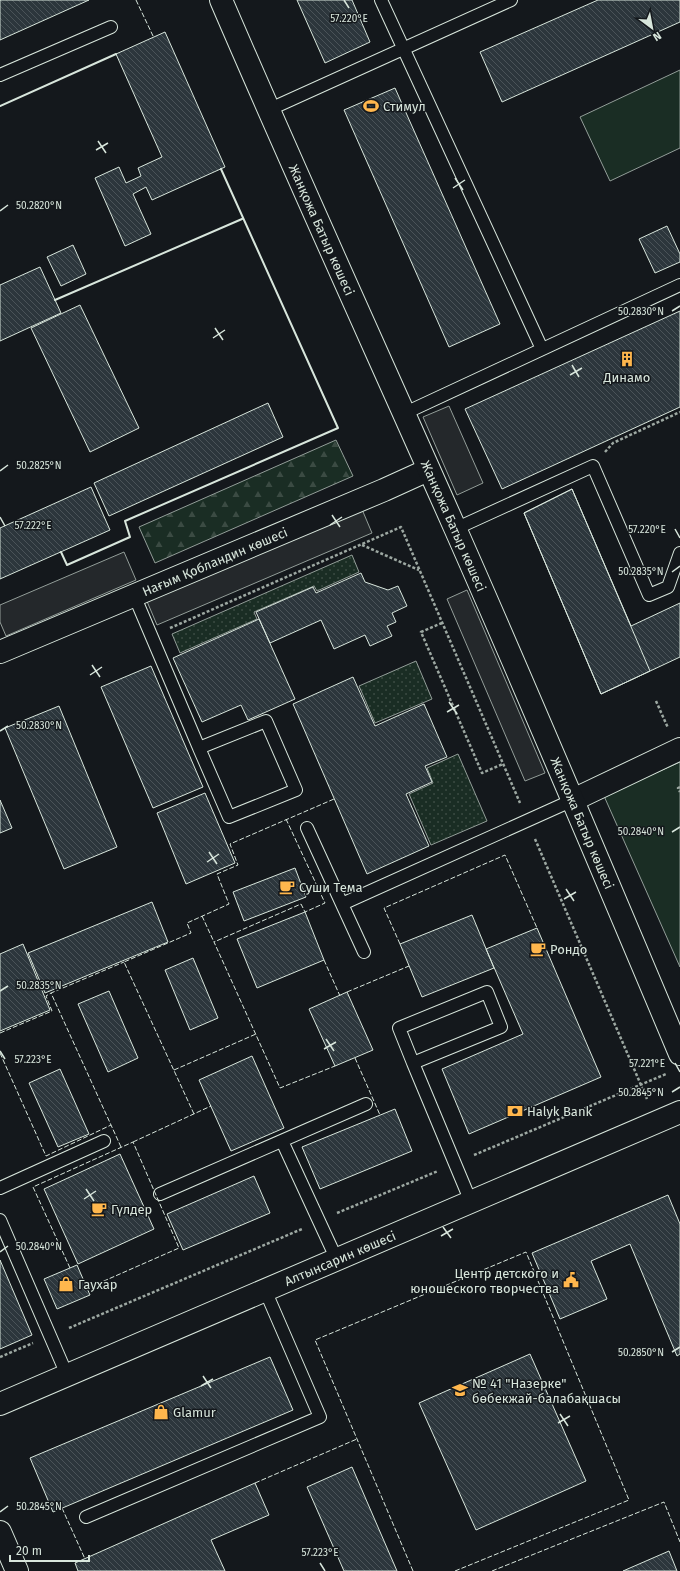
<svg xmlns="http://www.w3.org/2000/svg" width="680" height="1571" font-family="'Fira Sans',sans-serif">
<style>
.grass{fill:url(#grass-dots);stroke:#939e99}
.forest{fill:url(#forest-firs);stroke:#939e99}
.park{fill:#1a2d24;stroke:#939e99}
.parking{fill:#24282b;stroke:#939e99}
.building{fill:url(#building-back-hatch);stroke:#d8e6dc}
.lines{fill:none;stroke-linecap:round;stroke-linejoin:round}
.service-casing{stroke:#d8e6dc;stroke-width:14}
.minor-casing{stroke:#d8e6dc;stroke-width:24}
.tertiary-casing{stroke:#d8e6dc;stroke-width:24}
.path{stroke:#9da8a2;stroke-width:2.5;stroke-dasharray:3 2;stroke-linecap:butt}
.service{stroke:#14181c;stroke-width:12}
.minor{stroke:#14181c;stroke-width:22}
.tertiary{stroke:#14181c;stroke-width:22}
.fence{stroke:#d8e6dc;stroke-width:1;stroke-dasharray:5 2;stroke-linecap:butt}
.wall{stroke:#d8e6dc;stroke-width:2}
.ticks{fill:none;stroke:#d8e6dc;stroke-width:1.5}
.labels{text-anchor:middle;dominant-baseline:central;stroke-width:3;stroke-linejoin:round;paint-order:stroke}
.poi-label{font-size:13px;fill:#d8e6dc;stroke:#14181c;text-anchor:start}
.street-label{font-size:13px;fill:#d8e6dc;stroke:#14181c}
.ticks-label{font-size:10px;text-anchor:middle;fill:#d8e6dc;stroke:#14181c;stroke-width:3;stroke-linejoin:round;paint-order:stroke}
</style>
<defs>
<pattern id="grass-dots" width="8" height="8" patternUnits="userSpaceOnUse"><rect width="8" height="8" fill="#1a2d24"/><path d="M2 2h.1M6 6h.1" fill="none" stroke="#3b4b43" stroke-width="1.8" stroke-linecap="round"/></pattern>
<pattern id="forest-firs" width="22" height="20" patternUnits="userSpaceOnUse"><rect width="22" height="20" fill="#1a2d24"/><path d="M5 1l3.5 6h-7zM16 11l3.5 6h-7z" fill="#3b4b43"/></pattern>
<pattern id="building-back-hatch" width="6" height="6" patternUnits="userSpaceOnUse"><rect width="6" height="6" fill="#2c363c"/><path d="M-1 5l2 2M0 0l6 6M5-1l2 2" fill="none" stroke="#4a5358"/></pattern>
</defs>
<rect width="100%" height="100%" fill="#14181c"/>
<path class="grass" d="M 352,555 L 359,572 L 317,591 L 314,586 L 254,612 L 257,619 L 180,653 L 172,634 Z
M 416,661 L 432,699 L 375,723 L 359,686 Z
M 458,754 L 487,821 L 431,845 L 409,794 L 433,783 L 427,768 Z"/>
<path class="forest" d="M 336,440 L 353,476 L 155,563 L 139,527 Z"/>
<path class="park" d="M 680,70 L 680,148 L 610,181 L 580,117 Z
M 680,762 L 680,967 L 604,796 Z"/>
<path class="parking" d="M 449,406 L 483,483 L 457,495 L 423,417 Z
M 361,507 L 372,533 L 157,625 L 146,599 Z
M 124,552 L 136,580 L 6,636 L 0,622 L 0,605 Z
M 467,590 L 545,773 L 525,781 L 447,599 Z"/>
<path class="building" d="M 0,0 L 89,0 L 0,40 Z
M 297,0 L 352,0 L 370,42 L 325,63 Z
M 598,0 L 680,0 L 680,22 L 502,102 L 480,52 Z
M 165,32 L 225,167 L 152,200 L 146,187 L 133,194 L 151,234 L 125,246 L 95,178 L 119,167 L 126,183 L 141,176 L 138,168 L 162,157 L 116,54 Z
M 395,88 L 500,324 L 449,347 L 344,110 Z
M 667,226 L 680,254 L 680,262 L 655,273 L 639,239 Z
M 73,245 L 86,274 L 61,286 L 47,257 Z
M 40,267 L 61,313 L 0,341 L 0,285 Z
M 80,305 L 139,428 L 90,452 L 31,328 Z
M 680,311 L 680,407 L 502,489 L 465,409 Z
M 268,403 L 283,437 L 109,516 L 94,483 Z
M 91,487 L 110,530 L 0,579 L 0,528 Z
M 572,489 L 631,626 L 680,603 L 680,657 L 601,694 L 524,513 Z
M 572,489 L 650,671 L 601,694 L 524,513 Z
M 361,573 L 365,582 L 388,590 L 398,586 L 407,606 L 392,613 L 396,622 L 387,626 L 392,636 L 370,646 L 365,635 L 334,649 L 321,620 L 270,643 L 256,612 L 313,587 L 316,593 Z
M 259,619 L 295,699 L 248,720 L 241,705 L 202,722 L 173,658 Z
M 151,666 L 203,787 L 153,808 L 101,687 Z
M 353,677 L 375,726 L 424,704 L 447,757 L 425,766 L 432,782 L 406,794 L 429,846 L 367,874 L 293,704 Z
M 59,706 L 117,847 L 64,869 L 5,728 Z
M 205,793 L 235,863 L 186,884 L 157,813 Z
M 0,800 L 12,828 L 0,833 Z
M 295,868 L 306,897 L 244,921 L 233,892 Z
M 152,902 L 168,942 L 45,993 L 28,953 Z
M 305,912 L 324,960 L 257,988 L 237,939 Z
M 472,915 L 494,968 L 422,997 L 400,944 Z
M 537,928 L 601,1077 L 469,1134 L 442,1069 L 523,1034 L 486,949 Z
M 23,944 L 50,1010 L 0,1031 L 0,954 Z
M 193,958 L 218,1018 L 190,1030 L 165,970 Z
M 109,991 L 138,1058 L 108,1072 L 78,1004 Z
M 347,992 L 373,1050 L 335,1066 L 309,1009 Z
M 252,1056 L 284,1128 L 231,1151 L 199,1080 Z
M 60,1069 L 89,1134 L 58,1147 L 29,1083 Z
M 395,1109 L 412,1151 L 320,1189 L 302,1147 Z
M 120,1154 L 154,1229 L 78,1264 L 44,1189 Z
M 254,1176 L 270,1213 L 183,1250 L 167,1214 Z
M 668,1195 L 680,1224 L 680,1354 L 677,1356 L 630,1244 L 591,1261 L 607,1299 L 560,1319 L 532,1253 Z
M 0,1260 L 32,1335 L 0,1349 Z
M 77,1265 L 90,1295 L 57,1309 L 44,1279 Z
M 530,1354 L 586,1481 L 476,1530 L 419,1403 Z
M 270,1357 L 293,1410 L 53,1512 L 30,1458 Z
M 352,1467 L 397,1571 L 344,1571 L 307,1487 Z
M 255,1483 L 269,1515 L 211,1540 L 225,1571 L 78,1571 L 75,1563 Z
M 669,1551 L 677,1571 L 623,1571 Z"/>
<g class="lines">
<defs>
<path id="service" d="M 381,0 L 542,349
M 0,75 L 111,27
M 268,110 L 511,0
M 403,414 L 680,285
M 455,529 L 593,466 L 649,595 L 668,587 L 680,553
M 134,595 L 199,748 L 266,721 L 296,790 L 229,817 L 199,748
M 307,828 L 364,952
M 342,904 L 573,800
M 487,992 L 501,1027 L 413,1063 L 399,1028 Z
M 413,1063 L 471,1202
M 282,1141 L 337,1260
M 0,1188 L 104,1141
M 160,1194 L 366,1104
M 0,1220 L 67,1375
M 86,1517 L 320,1417 L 265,1290"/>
<g id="minor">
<path id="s1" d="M 0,652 L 384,490 L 428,470"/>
<path d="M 573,800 L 680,749"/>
<path id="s2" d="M 0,1404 L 680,1112"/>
</g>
<g id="tertiary">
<path id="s3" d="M 221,0 C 297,177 377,352 455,528 C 532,702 606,878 680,1054"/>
<path d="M 0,1532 L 17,1571"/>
</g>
</defs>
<use href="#service" class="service-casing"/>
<use href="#minor" class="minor-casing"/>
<use href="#tertiary" class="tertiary-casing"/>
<path class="path" d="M 605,452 L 613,443 L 680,412
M 362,545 L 419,570
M 442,623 L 421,632 L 482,773 L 503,764
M 170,628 L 401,527 L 520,803
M 656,701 L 668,728
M 680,787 L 678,788 L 680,792
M 535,839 L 647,1099
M 474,1155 L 666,1074
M 337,1213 L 438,1171
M 69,1328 L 302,1229
M 0,1357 L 33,1343"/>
<use href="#service" class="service"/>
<use href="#minor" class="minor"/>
<use href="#tertiary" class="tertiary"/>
<path class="fence" d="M 136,0 L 154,38
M 286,819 L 325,903 L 305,912 L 301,904 L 214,942 L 280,1088 L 335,1066
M 202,916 L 214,942
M 400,944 L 384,908 L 505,855 L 537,928
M 324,960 L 340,996
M 347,992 L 409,966
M 0,1033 L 52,1011 L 46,996 L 51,993
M 0,1053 L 46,1156 L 111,1125
M 355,1058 L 380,1115
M 174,1070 L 256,1034
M 194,1114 L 124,962 L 191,933 L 187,923 L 229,904 L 217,874 L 238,865 L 230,844 L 334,799
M 133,1142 L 211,1106
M 121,1147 L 51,993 L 124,962
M 70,1268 L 33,1187 L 133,1142 L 179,1248 L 88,1288
M 255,1483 L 357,1439
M 62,1508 L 85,1559
M 413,1571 L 315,1340 L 526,1252 L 629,1500 L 455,1571
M 492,1571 L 664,1502 L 680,1542"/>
<path class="wall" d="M 0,106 L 116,54
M 55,300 L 242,219
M 61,552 L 67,565 L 130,537 L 125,521 L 338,428 L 221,169"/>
</g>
<path class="ticks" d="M 344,0 L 349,8M 98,141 L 106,153M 96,150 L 108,143M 455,178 L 463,190M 453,188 L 465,180M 0,211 L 8,205M 672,311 L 680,306M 215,328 L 223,340M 213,338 L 225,330M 572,365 L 579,377M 570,375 L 582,368M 0,471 L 8,465M 332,515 L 340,527M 0,517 L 5,526M 330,525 L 342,517M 675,529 L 680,538M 672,572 L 680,566M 92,665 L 100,677M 90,675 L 102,667M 449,702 L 457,714M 447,712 L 459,705M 0,731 L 8,726M 672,832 L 680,827M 209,852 L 217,864M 207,862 L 219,854M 566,889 L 574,901M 564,899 L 576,892M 0,991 L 8,986M 326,1039 L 334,1051M 324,1049 L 336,1042M 0,1051 L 5,1059M 675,1063 L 680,1072M 672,1092 L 680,1087M 86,1189 L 94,1201M 84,1199 L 96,1191M 443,1227 L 451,1238M 441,1236 L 453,1229M 0,1252 L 8,1246M 672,1352 L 680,1347M 203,1376 L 211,1388M 201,1386 L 213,1379M 560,1414 L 568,1426M 558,1423 L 570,1416M 0,1512 L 8,1506M 320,1563 L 325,1571"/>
<defs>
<symbol id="stadium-bare" viewBox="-9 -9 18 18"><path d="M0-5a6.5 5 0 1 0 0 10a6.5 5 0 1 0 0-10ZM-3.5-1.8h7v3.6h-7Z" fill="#ffb74d" stroke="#14181c" stroke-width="2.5" paint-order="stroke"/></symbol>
<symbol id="building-bare" viewBox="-9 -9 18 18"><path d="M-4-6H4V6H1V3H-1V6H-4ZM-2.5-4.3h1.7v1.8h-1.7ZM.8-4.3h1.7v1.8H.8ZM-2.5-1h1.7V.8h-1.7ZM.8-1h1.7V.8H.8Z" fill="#ffb74d" stroke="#14181c" stroke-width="2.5" paint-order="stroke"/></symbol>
<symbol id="cafe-bare" viewBox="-9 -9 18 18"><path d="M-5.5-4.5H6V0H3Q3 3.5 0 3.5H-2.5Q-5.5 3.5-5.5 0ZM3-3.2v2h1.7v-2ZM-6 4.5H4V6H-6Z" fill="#ffb74d" stroke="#14181c" stroke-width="2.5" paint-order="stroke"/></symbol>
<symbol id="bank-bare" viewBox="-9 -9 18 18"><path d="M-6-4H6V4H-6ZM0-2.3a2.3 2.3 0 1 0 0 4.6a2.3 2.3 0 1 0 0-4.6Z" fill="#ffb74d" stroke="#14181c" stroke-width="2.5" paint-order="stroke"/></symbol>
<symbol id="civic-bare" viewBox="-9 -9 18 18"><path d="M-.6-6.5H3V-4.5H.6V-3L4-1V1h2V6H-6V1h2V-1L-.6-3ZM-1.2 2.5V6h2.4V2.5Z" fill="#ffb74d" stroke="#14181c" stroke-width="2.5" paint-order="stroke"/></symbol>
<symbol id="shop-bare" viewBox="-9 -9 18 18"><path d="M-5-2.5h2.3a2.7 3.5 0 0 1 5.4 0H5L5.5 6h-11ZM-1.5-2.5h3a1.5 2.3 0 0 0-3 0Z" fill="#ffb74d" stroke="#14181c" stroke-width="2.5" paint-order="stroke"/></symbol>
<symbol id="school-bare" viewBox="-9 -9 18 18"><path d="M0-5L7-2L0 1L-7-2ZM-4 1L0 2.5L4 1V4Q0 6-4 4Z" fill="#ffb74d" stroke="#14181c" stroke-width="2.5" paint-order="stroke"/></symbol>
</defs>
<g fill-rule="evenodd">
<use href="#stadium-bare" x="360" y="95" width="22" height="22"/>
<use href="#building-bare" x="616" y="348" width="22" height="22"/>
<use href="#cafe-bare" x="276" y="876" width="22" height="22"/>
<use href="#cafe-bare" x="527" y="938" width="22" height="22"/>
<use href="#bank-bare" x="504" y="1100" width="22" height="22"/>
<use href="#cafe-bare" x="88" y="1198" width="22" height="22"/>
<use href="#civic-bare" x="560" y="1269" width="22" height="22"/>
<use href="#shop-bare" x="55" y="1273" width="22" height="22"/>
<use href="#school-bare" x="449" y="1379" width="22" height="22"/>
<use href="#shop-bare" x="150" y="1401" width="22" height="22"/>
</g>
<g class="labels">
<g class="poi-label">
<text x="383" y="106">Стимул</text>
<text x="627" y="377" text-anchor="middle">Динамо</text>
<text x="299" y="887">Суши Тема</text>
<text x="550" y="949">Рондо</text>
<text x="527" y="1111">Halyk Bank</text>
<text x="111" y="1209">Гүлдер</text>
<text x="559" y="1273" text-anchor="end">Центр детского и<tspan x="559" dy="15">юношеского творчества</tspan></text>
<text x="78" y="1284">Гаухар</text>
<text x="472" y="1383">№ 41 "Назерке"<tspan x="472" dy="15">бөбекжай-балабақшасы</tspan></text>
<text x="173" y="1412">Glamur</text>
</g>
<g class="street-label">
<text stroke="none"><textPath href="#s3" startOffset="251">Жанқожа Батыр көшесі</textPath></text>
<text stroke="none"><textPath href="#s3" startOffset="575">Жанқожа Батыр көшесі</textPath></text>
<text stroke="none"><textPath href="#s1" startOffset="233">Нағым Қобландин көшесі</textPath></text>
<text stroke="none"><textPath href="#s3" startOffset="899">Жанқожа Батыр көшесі</textPath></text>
<text stroke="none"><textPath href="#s2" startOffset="370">Алтынсарин көшесі</textPath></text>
</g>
</g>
<g class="ticks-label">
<text x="349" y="22">57.220°E</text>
<text x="39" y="209">50.2820°N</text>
<text x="641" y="315">50.2830°N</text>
<text x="39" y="469">50.2825°N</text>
<text x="33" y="529">57.222°E</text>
<text x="647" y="533">57.220°E</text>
<text x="641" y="575">50.2835°N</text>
<text x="39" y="729">50.2830°N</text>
<text x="641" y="835">50.2840°N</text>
<text x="39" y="989">50.2835°N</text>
<text x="33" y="1063">57.223°E</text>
<text x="647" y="1067">57.221°E</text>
<text x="641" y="1096">50.2845°N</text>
<text x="39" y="1250">50.2840°N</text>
<text x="641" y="1356">50.2850°N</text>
<text x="39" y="1510">50.2845°N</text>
<text x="320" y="1556">57.223°E</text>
</g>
<g transform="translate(652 28) rotate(148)" stroke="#14181c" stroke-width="3" paint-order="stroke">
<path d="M0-3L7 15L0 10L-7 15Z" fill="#d8e6dc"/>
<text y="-6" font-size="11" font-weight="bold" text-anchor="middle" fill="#d8e6dc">N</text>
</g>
<path d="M10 1555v6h79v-6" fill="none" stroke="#d8e6dc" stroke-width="2"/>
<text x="16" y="1555" font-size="12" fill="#d8e6dc" stroke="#14181c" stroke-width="3" paint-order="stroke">20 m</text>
</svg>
